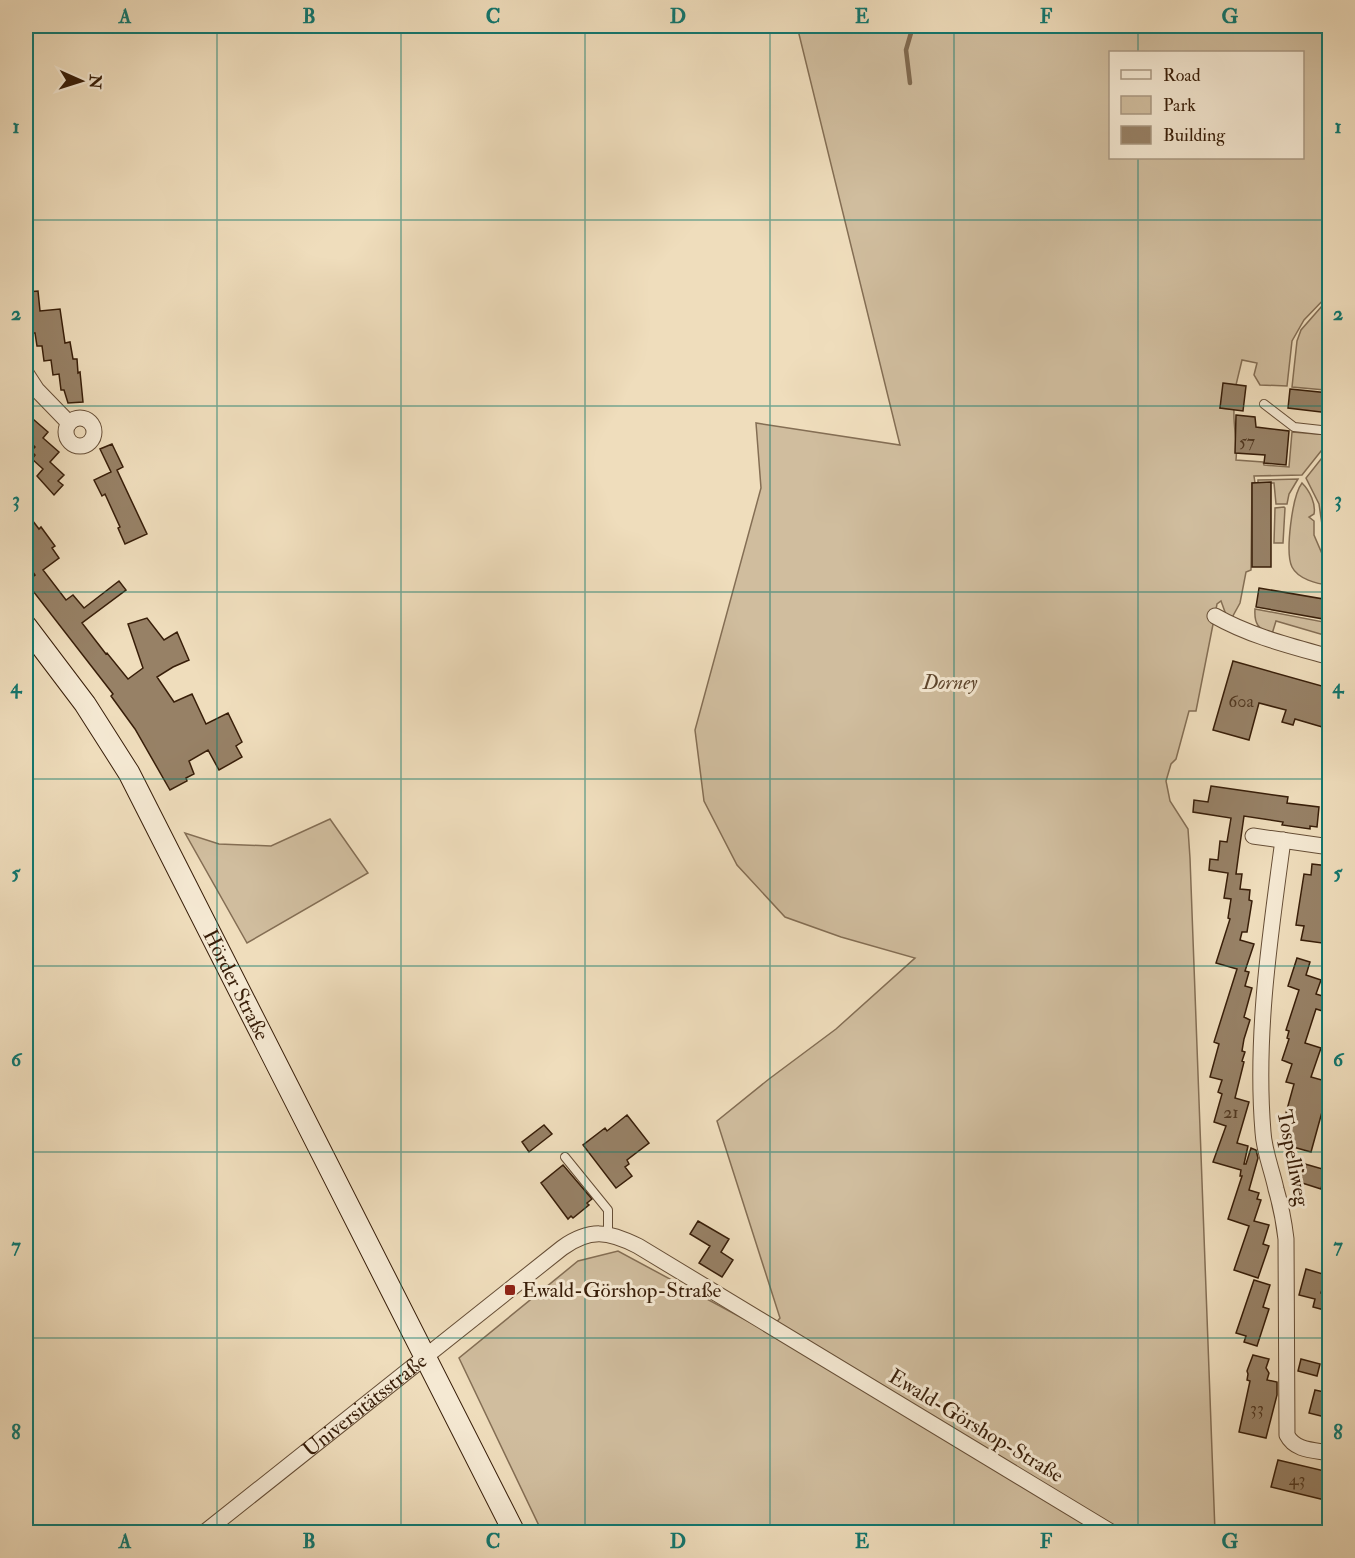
<svg xmlns="http://www.w3.org/2000/svg" width="1355" height="1558" font-family="'IM FELL Double Pica',serif">
<style>
.green{fill:#d0bd9e;stroke:#846e54;stroke-width:1.5;fill-rule:evenodd}
.lines{fill:none;stroke-linecap:round;stroke-linejoin:round}
.stream{stroke:#816a50;stroke-width:4.5}
.building{fill:#978166;stroke:#381e09;stroke-width:1.5}
.lane-casing{stroke:#664e36;stroke-width:10}
.street-casing{stroke:#664e36;stroke-width:17}
.secondary-casing{stroke:#381e09;stroke-width:23}
.lane{stroke:#f5e9d3;stroke-width:8}
.street{stroke:#f5e9d3;stroke-width:15}
.secondary{stroke:#f5e9d3;stroke-width:21}
.grid{fill:none;stroke:#0f766e;stroke-width:1.5;stroke-opacity:0.55}
.poi-dot{fill:#8f2418;stroke:#f5e9d3;stroke-width:2}
.labels{text-anchor:middle;dominant-baseline:central;stroke-width:6;stroke-linejoin:round;paint-order:stroke}
.number-label{font-size:18px;fill:#503720}
.park-label{font-size:21px;font-style:italic;fill:#5e462e;stroke:#f5e9d3}
.street-label{font-size:21px;fill:#381e09;stroke:#f5e9d3}
.poi-label{font-size:21px;fill:#381e09;stroke:#f5e9d3;text-anchor:start}
.neatline{fill:none;stroke:#0f766e;stroke-width:2}
.grid-label{font-size:20px;text-anchor:middle;font-weight:bold;fill:#0f766e}
</style>
<rect width="100%" height="100%" fill="#efddbc"/>
<filter id="stains"><feTurbulence type="fractalNoise" baseFrequency=".00333" numOctaves="4"/><feColorMatrix values="0 0 0 0 .2 0 0 0 0 .09 0 0 0 0 .02 0 0 0 .5 -.17"/></filter>
<radialGradient id="worn" r=".72"><stop offset=".6" stop-color="#630" stop-opacity="0"/><stop offset="1" stop-color="#630" stop-opacity=".3"/></radialGradient>
<path class="green" d="M 797,26 L 1329,26 L 1329,294 L 1304,320 L 1292,341 L 1287,386 L 1260,385 L 1254,375 L 1257,363 L 1242,360 L 1236,385 L 1225,384 L 1220,408 L 1234,409 C 1233,428 1238,441 1236,460 L 1263,462 L 1264,465 L 1289,467 L 1292,432 L 1329,435 L 1329,441 L 1302,475 L 1254,476 L 1255,483 L 1252,483 L 1251,570 L 1246,572 L 1240,603 L 1229,623 L 1221,601 L 1217,604 L 1196,711 L 1189,711 L 1176,759 L 1171,764 L 1166,781 L 1170,801 L 1188,829 L 1190,858 L 1215,1532 L 542,1532 L 459,1358 L 578,1261 L 618,1251 L 768,1332 L 780,1318 L 717,1121 L 769,1079 L 836,1029 L 915,958 L 841,937 L 785,917 L 737,865 L 704,801 L 695,730 L 761,488 L 756,423 L 900,445 ZM 1110,52 L 1302,52 L 1302,158 L 1110,158 Z
M 1329,298 L 1329,358 L 1323,360 L 1322,364 L 1329,366 L 1325,390 L 1292,387 L 1297,341 L 1301,330 Z
M 1329,449 L 1330,449 L 1329,554 L 1325,545 L 1319,504 L 1306,478 Z
M 1298,479 L 1289,494 L 1287,504 L 1276,504 L 1274,483 L 1258,483 L 1258,480 Z
M 1302,483 C 1310,491 1316,504 1314,514 L 1309,517 L 1314,521 L 1314,535 L 1329,570 L 1329,585 C 1317,584 1298,579 1292,567 C 1285,553 1292,496 1302,483 Z
M 1284,507 L 1285,508 L 1283,543 L 1274,543 L 1275,508 Z
M 1255,609 L 1329,623 L 1329,651 L 1322,648 L 1324,635 L 1276,621 L 1272,634 C 1258,629 1254,624 1255,609 Z
M 330,819 L 368,873 L 247,943 L 185,833 L 219,844 L 271,846 Z"/>
<g class="lines">
<path class="stream" d="M 910,83 L 906,50 L 913,26"/>
</g>
<path class="building" d="M 38,291 L 40,311 L 60,309 L 65,343 L 70,342 L 73,359 L 77,359 L 78,373 L 80,372 L 83,402 L 68,403 L 64,390 L 61,390 L 59,374 L 53,375 L 51,360 L 44,361 L 42,346 L 37,346 L 35,333 L 27,333 L 26,292 Z
M 1223,383 L 1246,386 L 1243,411 L 1220,408 Z
M 1290,389 L 1329,393 L 1329,413 L 1288,408 Z
M 26,413 L 48,432 L 43,438 L 59,452 L 50,462 L 64,475 L 58,481 L 63,485 L 54,495 L 37,476 L 43,469 L 32,459 L 35,455 L 31,451 L 35,447 L 26,438 Z
M 1236,415 L 1255,417 L 1256,427 L 1289,431 L 1286,465 L 1264,463 L 1265,455 L 1235,453 Z
M 112,444 L 123,467 L 117,470 L 147,534 L 125,544 L 118,528 L 120,527 L 105,494 L 102,496 L 94,480 L 111,472 L 100,449 Z
M 1271,482 L 1271,567 L 1252,567 L 1252,483 Z
M 26,512 L 39,529 L 41,527 L 55,546 L 52,548 L 59,558 L 43,570 L 66,600 L 73,595 L 84,608 L 119,581 L 126,590 L 82,623 L 106,654 L 107,653 L 128,679 L 143,668 L 128,624 L 147,618 L 164,640 L 177,632 L 189,660 L 173,667 L 157,677 L 174,702 L 192,694 L 206,724 L 228,713 L 242,742 L 236,746 L 242,757 L 219,770 L 208,750 L 189,761 L 194,774 L 186,778 L 187,781 L 170,790 L 135,729 L 111,696 L 113,694 L 26,582 L 35,575 L 26,562 Z
M 1259,588 L 1329,600 L 1329,620 L 1256,607 Z
M 1233,661 L 1329,688 L 1329,729 L 1295,719 L 1293,725 L 1282,722 L 1286,710 L 1259,703 L 1249,740 L 1213,730 Z
M 1211,786 L 1288,797 L 1287,803 L 1319,807 L 1317,827 L 1310,826 L 1310,829 L 1282,825 L 1283,822 L 1244,816 L 1240,844 L 1236,874 L 1242,874 L 1240,889 L 1250,890 L 1249,900 L 1252,901 L 1247,932 L 1242,932 L 1240,940 L 1254,944 L 1245,971 L 1249,972 L 1245,986 L 1252,988 L 1244,1017 L 1250,1020 L 1244,1039 L 1242,1051 L 1245,1052 L 1242,1061 L 1244,1062 L 1235,1098 L 1249,1102 L 1237,1143 L 1248,1146 L 1244,1164 L 1246,1164 L 1251,1148 L 1256,1150 L 1258,1158 L 1249,1190 L 1259,1193 L 1257,1199 L 1261,1200 L 1254,1221 L 1269,1225 L 1263,1244 L 1269,1246 L 1258,1278 L 1234,1270 L 1249,1226 L 1228,1219 L 1242,1176 L 1240,1176 L 1241,1170 L 1213,1162 L 1226,1126 L 1214,1122 L 1222,1094 L 1218,1092 L 1222,1080 L 1210,1077 L 1219,1044 L 1214,1042 L 1237,969 L 1216,963 L 1230,919 L 1228,918 L 1231,899 L 1224,898 L 1228,873 L 1209,870 L 1210,859 L 1218,860 L 1220,841 L 1227,842 L 1231,818 L 1193,812 L 1194,800 L 1208,802 Z
M 1312,864 L 1329,866 L 1329,885 L 1322,943 L 1301,940 L 1304,926 L 1296,925 L 1304,874 L 1311,875 Z
M 1297,958 L 1310,962 L 1306,975 L 1321,980 L 1316,994 L 1329,998 L 1329,1013 L 1316,1009 L 1305,1043 L 1321,1048 L 1311,1077 L 1329,1082 L 1329,1103 L 1325,1101 L 1311,1152 L 1286,1145 L 1294,1116 L 1286,1113 L 1294,1084 L 1286,1082 L 1292,1064 L 1282,1060 L 1289,1039 L 1287,1038 L 1289,1031 L 1286,1030 L 1299,990 L 1288,986 Z
M 627,1115 L 649,1143 L 627,1160 L 629,1164 L 625,1167 L 632,1176 L 616,1188 L 583,1145 L 605,1128 L 607,1131 Z
M 544,1125 L 552,1134 L 529,1152 L 522,1142 Z
M 1305,1164 L 1326,1170 L 1321,1189 L 1299,1182 Z
M 563,1165 L 592,1199 L 587,1203 L 589,1205 L 573,1218 L 571,1216 L 568,1219 L 541,1183 Z
M 698,1221 L 729,1239 L 721,1252 L 733,1260 L 722,1277 L 699,1263 L 710,1246 L 690,1234 Z
M 1306,1269 L 1326,1275 L 1321,1293 L 1329,1295 L 1328,1311 L 1313,1307 L 1315,1299 L 1299,1295 Z
M 1254,1280 L 1270,1285 L 1263,1307 L 1269,1309 L 1257,1346 L 1244,1342 L 1246,1336 L 1236,1333 Z
M 1253,1355 L 1269,1359 L 1266,1368 L 1269,1373 L 1267,1380 L 1277,1382 L 1277,1395 L 1266,1438 L 1239,1432 L 1250,1381 L 1247,1380 L 1248,1374 L 1247,1371 Z
M 1301,1359 L 1320,1364 L 1317,1376 L 1298,1371 Z
M 1315,1390 L 1329,1393 L 1329,1418 L 1309,1413 Z
M 1278,1460 L 1329,1472 L 1329,1501 L 1271,1487 Z"/>
<g class="lines">
<defs>
<path id="lane" d="M 1264,404 L 1294,427 L 1330,431
M 565,1157 L 608,1210 L 608,1234"/>
<g id="street">
<path d="M 26,373 L 37,390 L 69,423"/>
<circle cx="80" cy="432" r="14"/>
<path d="M 1215,616 C 1250,636 1291,646 1330,657"/>
<path d="M 1253,836 L 1330,847"/>
<path d="M 1283,840 C 1270,936 1255,1035 1263,1132 C 1264,1151 1272,1170 1276,1189 C 1281,1206 1284,1222 1286,1239 L 1287,1435 C 1295,1451 1314,1450 1330,1453"/>
<path id="s1" d="M 205,1532 L 562,1248 C 590,1228 608,1231 638,1246 L 1111,1532"/>
</g>
<g id="secondary">
<path id="s2" d="M 26,626 L 85,704 L 129,773 L 514,1532"/>
</g>
</defs>
<use href="#lane" class="lane-casing"/>
<use href="#street" class="street-casing"/>
<use href="#secondary" class="secondary-casing"/>
<use href="#lane" class="lane"/>
<use href="#street" class="street"/>
<use href="#secondary" class="secondary"/>
</g>
<path class="grid" d="M 217,26 L 217,1532M 401,26 L 401,1532M 585,26 L 585,1532M 770,26 L 770,1532M 954,26 L 954,1532M 1138,26 L 1138,52M 1138,158 L 1138,1532M 26,220 L 1330,220M 26,406 L 1330,406M 26,592 L 1330,592M 26,779 L 1330,779M 26,966 L 1330,966M 26,1152 L 1330,1152M 26,1338 L 1330,1338"/>
<rect class="poi-dot" x="504" y="1284" width="12" height="12" rx="3"/>
<g class="labels">
<g class="number-label">
<text x="1247" y="441">57</text>
<text x="1241" y="701">60a</text>
<text x="1231" y="1112">21</text>
<text x="1257" y="1408">33</text>
<text x="1297" y="1479">43</text>
</g>
<g class="park-label">
<text x="950" y="682">Dorney</text>
</g>
<g class="street-label">
<text stroke="none"><textPath href="#s2" startOffset="417">Hörder Straße</textPath></text>
<text transform="translate(1293 1158) rotate(79)">Tospelliweg</text>
<text stroke="none"><textPath href="#s1" startOffset="204">Universitätsstraße</textPath></text>
<text transform="translate(976 1426) rotate(31)">Ewald-Görshop-Straße</text>
</g>
<g class="poi-label">
<text x="522" y="1290">Ewald-Görshop-Straße</text>
</g>
</g>
<rect width="1355" height="1558" fill="none" stroke="#efddbc" stroke-width="66"/>
<rect x="1109" y="51" width="195" height="108" fill="#f5e9d3" stroke="#a99882" stroke-width="1.5"/>
<rect x="1121" y="70" width="30" height="9" fill="#f5e9d3" stroke="#a99882" stroke-width="1.5"/>
<text x="1163" y="81" font-size="18" fill="#381e09">Road</text>
<rect x="1121" y="96" width="30" height="18" fill="#d0bd9e" stroke="#a99882" stroke-width="1.5"/>
<text x="1163" y="111" font-size="18" fill="#381e09">Park</text>
<rect x="1121" y="126" width="30" height="18" fill="#978166" stroke="#a99882" stroke-width="1.5"/>
<text x="1163" y="141" font-size="18" fill="#381e09">Building</text>
<g transform="translate(81 81) rotate(93)" stroke="#f5e9d3" stroke-width="4.5" paint-order="stroke">
<path d="M0-4.5L10 22L0 15L-10 22Z" fill="#381e09"/>
<text y="-9" font-size="16" font-weight="bold" text-anchor="middle" fill="#381e09">N</text>
</g>
<rect x="33" y="33" width="1289" height="1492" class="neatline"/>
<g class="grid-label">
<text x="125" y="23">A</text>
<text x="309" y="23">B</text>
<text x="493" y="23">C</text>
<text x="678" y="23">D</text>
<text x="862" y="23">E</text>
<text x="1046" y="23">F</text>
<text x="1230" y="23">G</text>
<text x="16" y="133">1</text>
<text x="1338" y="133">1</text>
<text x="16" y="320">2</text>
<text x="1338" y="320">2</text>
<text x="16" y="506">3</text>
<text x="1338" y="506">3</text>
<text x="16" y="693">4</text>
<text x="1338" y="693">4</text>
<text x="16" y="879">5</text>
<text x="1338" y="879">5</text>
<text x="16" y="1066">6</text>
<text x="1338" y="1066">6</text>
<text x="16" y="1252">7</text>
<text x="1338" y="1252">7</text>
<text x="16" y="1439">8</text>
<text x="1338" y="1439">8</text>
<text x="125" y="1548">A</text>
<text x="309" y="1548">B</text>
<text x="493" y="1548">C</text>
<text x="678" y="1548">D</text>
<text x="862" y="1548">E</text>
<text x="1046" y="1548">F</text>
<text x="1230" y="1548">G</text>
</g>
<rect width="100%" height="100%" filter="url(#stains)"/>
<rect width="100%" height="100%" fill="url(#worn)"/>
</svg>
